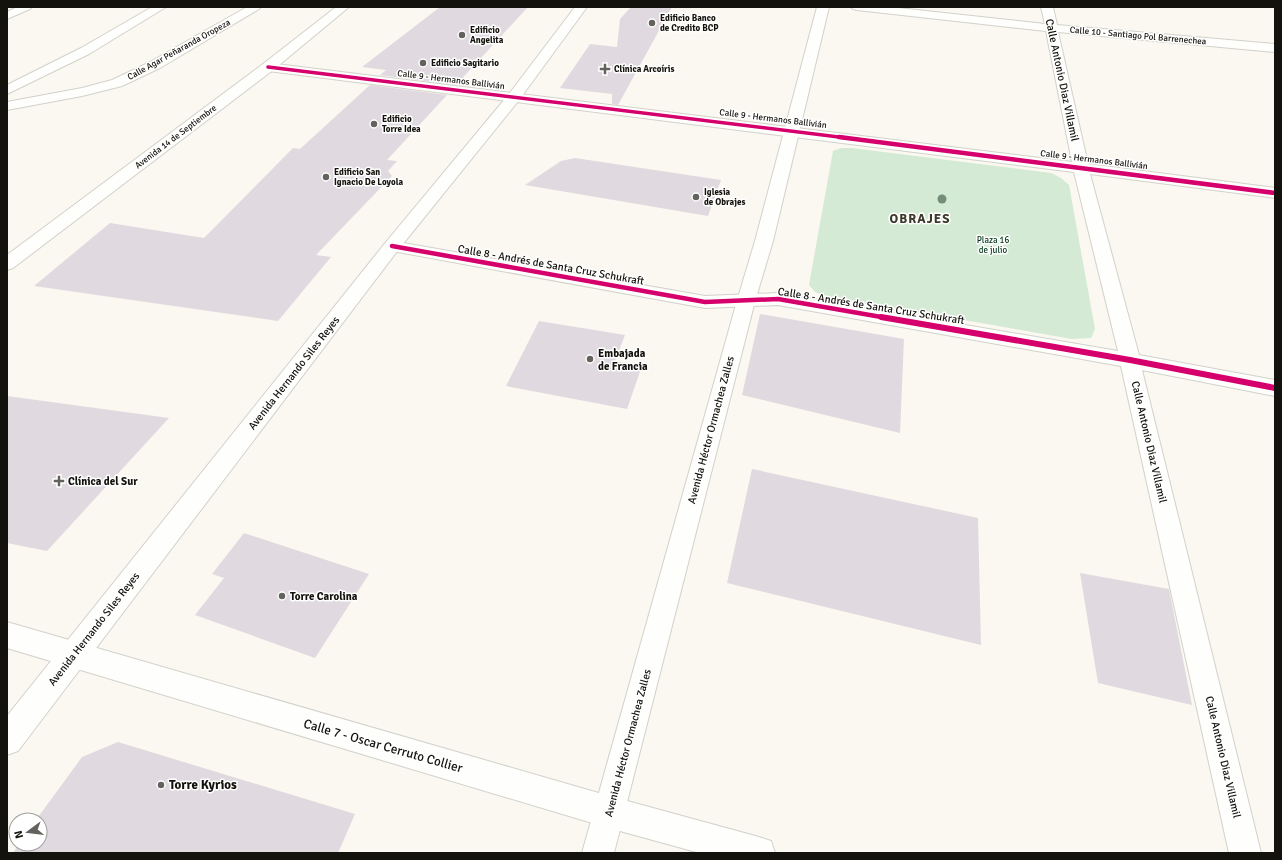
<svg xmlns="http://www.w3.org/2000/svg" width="1282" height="860" font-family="Signika,sans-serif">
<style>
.green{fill:#d4ead4}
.building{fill:#e0dae0}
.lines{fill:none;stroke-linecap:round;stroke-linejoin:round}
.minor-casing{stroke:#d2d1ca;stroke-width:2}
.tertiary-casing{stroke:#d2d1ca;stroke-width:2}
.secondary-casing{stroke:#d2d1ca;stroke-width:2}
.primary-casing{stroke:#d2d1ca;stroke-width:2}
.minor{fill:#fefefd;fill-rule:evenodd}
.tertiary{fill:#fefefd;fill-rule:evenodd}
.secondary{fill:#fefefd;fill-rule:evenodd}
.primary{fill:#fefefd;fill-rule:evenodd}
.cycleway-far2-casing{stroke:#fff;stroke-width:5}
.cycleway-far1-casing{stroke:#fff;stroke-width:6}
.cycleway-casing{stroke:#fff;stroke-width:8}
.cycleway-far2{stroke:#d6006c;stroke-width:3.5}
.cycleway-far1{stroke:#d6006c;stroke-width:4.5}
.cycleway{stroke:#d6006c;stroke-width:6}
.tree{fill:#728d79}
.poi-dot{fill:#64625c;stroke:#fff;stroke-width:1.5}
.labels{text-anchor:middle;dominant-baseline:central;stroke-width:3;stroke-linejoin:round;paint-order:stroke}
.far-poi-label{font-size:9px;font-weight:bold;fill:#14120c;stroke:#fff;text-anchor:start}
.far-street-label{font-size:9px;fill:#14120c;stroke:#fff}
.far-park-label{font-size:9px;fill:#023618;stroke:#fff}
.street-label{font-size:11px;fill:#14120c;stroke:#fff}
.poi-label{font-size:11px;font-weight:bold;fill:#14120c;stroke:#fff;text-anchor:start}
.far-district-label{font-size:13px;font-weight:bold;letter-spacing:1px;fill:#3c392a;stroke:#fff}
.near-street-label{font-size:13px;fill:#14120c;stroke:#fff}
.near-poi-label{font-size:13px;font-weight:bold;fill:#14120c;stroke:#fff;text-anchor:start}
</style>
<rect width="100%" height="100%" fill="#faf8f0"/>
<path class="green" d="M 841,148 L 852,148 L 1051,173 L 1061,178 L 1069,185 L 1095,329 L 1091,338 L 1072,339 L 826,296 L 815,292 L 809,285 L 833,151 Z"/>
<path class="building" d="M 440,7 L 528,7 L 456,85 L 380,75 L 386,70 L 362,67 Z
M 631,7 L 672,7 L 618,105 L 612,104 L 612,94 L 560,88 L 590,44 L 617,47 L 620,19 Z
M 370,85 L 447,95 L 387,160 L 397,161 L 388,171 L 392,176 L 316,255 L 331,257 L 278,321 L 34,286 L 110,223 L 204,238 L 293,148 L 300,149 Z
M 575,158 L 721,180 L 708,216 L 525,185 L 561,161 Z
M 760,314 L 904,339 L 900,433 L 742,395 Z
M 539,321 L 625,335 L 615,361 L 642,366 L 627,409 L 506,386 Z
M 7,396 L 169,418 L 47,551 L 7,543 Z
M 752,469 L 978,518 L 981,645 L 727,583 Z
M 244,533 L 369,574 L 315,658 L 195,615 L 224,578 L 212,574 Z
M 1080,573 L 1169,589 L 1192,705 L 1098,683 Z
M 118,742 L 355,814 L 338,853 L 13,853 L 19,844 L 40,844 L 40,820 L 36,820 L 82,757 Z"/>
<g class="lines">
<defs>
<path id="minor" d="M 17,7 L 32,7 L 30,9 L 7,19 L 7,12 Z
M 152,7 L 166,7 L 89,54 L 7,94 L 7,85 L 81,48 Z
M 247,7 L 261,7 L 259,9 L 160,68 L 122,86 L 82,96 L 7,110 L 7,102 L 82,88 L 112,80 L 150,62 Z
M 851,7 L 889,7 L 1045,24 L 1041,7 L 1053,7 L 1057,25 L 1275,44 L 1275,52 L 1058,32 L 1088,164 L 1275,188 L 1275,198 L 1090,174 L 1139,355 L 1275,380 L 1275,396 L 1142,370 L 1261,853 L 1229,853 L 1121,366 L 778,305 L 705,308 L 392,251 L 386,250 L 383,246 L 386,242 L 392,241 L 705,296 L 778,293 L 1118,351 L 1074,172 L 268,71 L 263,70 L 262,67 L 263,64 L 268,63 L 1072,162 L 1046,31 L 857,10 L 853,9 Z
M 7,622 L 609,796 L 759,837 L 771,841 L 775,853 L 700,853 L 609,828 L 74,668 L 7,648 Z"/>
<path id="tertiary" d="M 817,7 L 829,7 L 773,241 L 755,301 L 614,853 L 582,853 L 737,301 L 755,241 Z"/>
<path id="secondary" d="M 336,7 L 349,7 L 273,70 L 13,268 L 7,270 L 7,255 L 263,64 Z"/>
<path id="primary" d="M 575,7 L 587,7 L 519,100 L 398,250 L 18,751 L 7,755 L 7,716 L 386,242 L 509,94 Z"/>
</defs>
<use href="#minor" class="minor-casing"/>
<use href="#tertiary" class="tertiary-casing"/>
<use href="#secondary" class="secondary-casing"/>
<use href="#primary" class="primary-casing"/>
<use href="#minor" class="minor"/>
<use href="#tertiary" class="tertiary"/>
<use href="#secondary" class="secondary"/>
<use href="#primary" class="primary"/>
<defs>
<path id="cycleway-far2" d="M 268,67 L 847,138"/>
<path id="cycleway-far1" d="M 839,137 L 1275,193
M 392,246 L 705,302 L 778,299 L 887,318"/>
<path id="cycleway" d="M 881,317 L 1130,360 L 1275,388"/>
</defs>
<use href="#cycleway-far2" class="cycleway-far2-casing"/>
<use href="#cycleway-far1" class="cycleway-far1-casing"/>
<use href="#cycleway" class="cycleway-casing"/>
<use href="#cycleway-far2" class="cycleway-far2"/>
<use href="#cycleway-far1" class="cycleway-far1"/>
<use href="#cycleway" class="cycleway"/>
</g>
<circle class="tree" cx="942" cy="199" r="4.5"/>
<g class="poi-dot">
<circle cx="652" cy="23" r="4"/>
<circle cx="462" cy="35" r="4"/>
<circle cx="423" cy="63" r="4"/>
<path d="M603 63h4v4h4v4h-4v4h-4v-4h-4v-4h4z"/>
<circle cx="374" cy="124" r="4"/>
<circle cx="326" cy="177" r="4"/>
<circle cx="696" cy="197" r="4"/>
<circle cx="590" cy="359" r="4"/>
<path d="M57 475h4v4h4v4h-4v4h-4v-4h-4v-4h4z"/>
<circle cx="282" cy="596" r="4"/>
<circle cx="161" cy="785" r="4"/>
</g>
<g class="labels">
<g class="far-poi-label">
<text x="660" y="18">Edificio Banco<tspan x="660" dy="10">de Credito BCP</tspan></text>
<text x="470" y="30">Edificio<tspan x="470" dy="10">Angelita</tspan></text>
<text x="431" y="63">Edificio Sagitario</text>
<text x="614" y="69">Clínica Arcoíris</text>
<text x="382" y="119">Edificio<tspan x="382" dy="10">Torre Idea</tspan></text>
<text x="334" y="172">Edificio San<tspan x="334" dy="10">Ignacio De Loyola</tspan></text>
<text x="704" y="192">Iglesia<tspan x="704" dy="10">de Obrajes</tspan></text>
</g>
<g class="far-street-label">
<text transform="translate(1138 36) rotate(5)">Calle 10 - Santiago Pol Barrenechea</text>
<text transform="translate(179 50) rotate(-29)">Calle Agar Peñaranda Oropeza</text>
<text transform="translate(451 80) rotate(7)">Calle 9 - Hermanos Ballivián</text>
<text transform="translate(773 119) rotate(7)">Calle 9 - Hermanos Ballivián</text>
<text transform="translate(176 137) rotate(-37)">Avenida 14 de Septiembre</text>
<text transform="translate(1094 160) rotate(7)">Calle 9 - Hermanos Ballivián</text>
</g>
<g class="far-park-label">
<text x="993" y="240">Plaza 16<tspan x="993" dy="10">de julio</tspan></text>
</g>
<g class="street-label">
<text transform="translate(1062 80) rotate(78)">Calle Antonio Diaz Villamil</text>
<text transform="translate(551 265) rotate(10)">Calle 8 - Andrés de Santa Cruz Schukraft</text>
<text transform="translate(871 306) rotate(9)">Calle 8 - Andrés de Santa Cruz Schukraft</text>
<text transform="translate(294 373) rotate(-52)">Avenida Hernando Siles Reyes</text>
<text transform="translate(711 430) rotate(-75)">Avenida Héctor Ormachea Zalles</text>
<text transform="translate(1149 442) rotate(77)">Calle Antonio Diaz Villamil</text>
<text transform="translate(94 629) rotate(-52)">Avenida Hernando Siles Reyes</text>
<text transform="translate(628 743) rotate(-75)">Avenida Héctor Ormachea Zalles</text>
<text transform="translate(1223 757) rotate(77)">Calle Antonio Diaz Villamil</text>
</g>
<g class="poi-label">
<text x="598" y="353">Embajada<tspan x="598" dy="13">de Francia</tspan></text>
<text x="68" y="481">Clínica del Sur</text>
<text x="290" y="596">Torre Carolina</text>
</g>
<g class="far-district-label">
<text x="920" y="219">OBRAJES</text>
</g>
<g class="near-street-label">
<text transform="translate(383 746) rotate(16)">Calle 7 - Oscar Cerruto Collier</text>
</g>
<g class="near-poi-label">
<text x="169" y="785">Torre Kyrios</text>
</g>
</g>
<rect width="1282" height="860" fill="none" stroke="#14120c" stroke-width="16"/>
<g transform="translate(28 832) rotate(255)"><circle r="19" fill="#ffffff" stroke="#a1a09e"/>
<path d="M0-3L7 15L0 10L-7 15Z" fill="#64625c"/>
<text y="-6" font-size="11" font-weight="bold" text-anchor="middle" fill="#14120c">N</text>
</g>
</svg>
